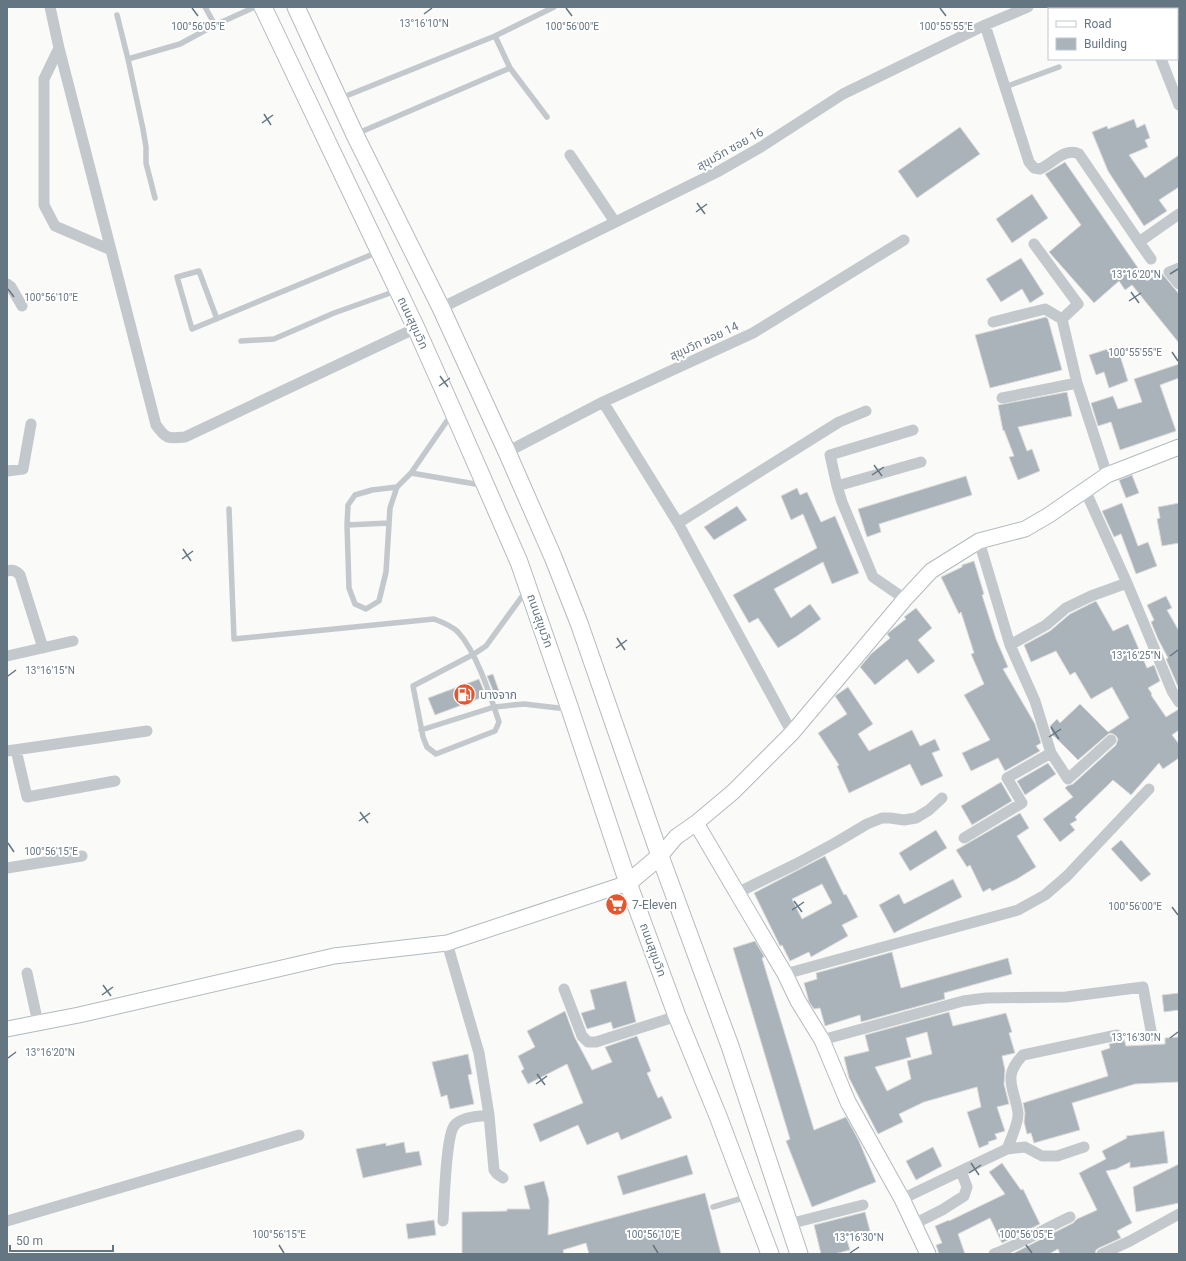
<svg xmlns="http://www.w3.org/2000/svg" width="1186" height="1261" font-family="Roboto,'Noto Sans Thai',sans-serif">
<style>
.building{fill:#aab3b9;stroke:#dcdcda;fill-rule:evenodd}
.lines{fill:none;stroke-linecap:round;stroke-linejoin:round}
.secondary-casing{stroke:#b3babf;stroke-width:17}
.primary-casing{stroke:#b5babe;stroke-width:19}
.lane{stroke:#c3c8cc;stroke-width:5.5}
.street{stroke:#c3c8cc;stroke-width:11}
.secondary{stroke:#fff;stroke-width:15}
.primary{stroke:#fff;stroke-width:17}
.ticks{fill:none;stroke:#657683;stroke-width:1.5}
.labels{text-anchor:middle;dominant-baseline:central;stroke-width:4;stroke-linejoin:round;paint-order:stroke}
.street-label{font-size:12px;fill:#657683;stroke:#fff}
.poi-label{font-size:12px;fill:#657683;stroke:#fff;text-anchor:start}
.ticks-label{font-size:10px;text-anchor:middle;fill:#657683;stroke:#fff;stroke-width:4;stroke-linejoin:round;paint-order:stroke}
</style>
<rect width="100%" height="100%" fill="#fafaf8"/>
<path class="building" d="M 1134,119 L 1137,128 L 1145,124 L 1150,138 L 1145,140 L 1148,147 L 1129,155 L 1145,178 L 1179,155 L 1179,187 L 1159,200 L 1167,211 L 1144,226 L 1108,171 L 1092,132 L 1107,126 L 1108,129 Z
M 960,127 L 980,154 L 917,198 L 898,171 Z
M 1065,162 L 1147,281 L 1160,271 L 1179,294 L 1179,343 L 1132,285 L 1125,290 L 1119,281 L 1094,303 L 1049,252 L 1081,225 L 1045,174 Z
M 1032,194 L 1048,218 L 1012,243 L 996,219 Z
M 1021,258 L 1044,294 L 1030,303 L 1022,289 L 1001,302 L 986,279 Z
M 1046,317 L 1048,319 L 1062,370 L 990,388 L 975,335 Z
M 1117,346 L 1128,381 L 1109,388 L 1104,372 L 1096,375 L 1089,355 Z
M 1179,364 L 1179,378 L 1160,385 L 1176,431 L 1120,450 L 1111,422 L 1098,426 L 1091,403 L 1113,396 L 1118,409 L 1142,402 L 1134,379 Z
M 1067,392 L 1072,416 L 1018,427 L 1027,451 L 1032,449 L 1040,471 L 1018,480 L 1009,457 L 1014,456 L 1004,430 L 1003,431 L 998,405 Z
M 1132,475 L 1139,493 L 1126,498 L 1119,480 Z
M 966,476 L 972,495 L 879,524 L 881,532 L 867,537 L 858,509 Z
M 797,488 L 800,495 L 807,492 L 821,522 L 835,516 L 859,573 L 832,584 L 823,562 L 774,589 L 791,618 L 810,604 L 821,619 L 797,636 L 778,648 L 758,618 L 749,623 L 733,595 L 817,548 L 803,514 L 791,520 L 781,496 Z
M 1122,503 L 1138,546 L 1148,542 L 1157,566 L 1136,574 L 1121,534 L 1114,537 L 1102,511 Z
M 1179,503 L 1179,543 L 1162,546 L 1157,519 L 1160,518 L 1158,507 Z
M 737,506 L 747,520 L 714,540 L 704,527 Z
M 974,561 L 984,594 L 982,595 L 996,639 L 1008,667 L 1003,669 L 1035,724 L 1041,743 L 1036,746 L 1040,751 L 1005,771 L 998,758 L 971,771 L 962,753 L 990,740 L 964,695 L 984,684 L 971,654 L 974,653 L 961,612 L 959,614 L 941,577 L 962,567 L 962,565 Z
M 1166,596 L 1172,608 L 1167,610 L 1179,631 L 1179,689 L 1166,659 L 1168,658 L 1158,639 L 1151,622 L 1154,620 L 1147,605 Z
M 1096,601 L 1113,631 L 1128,624 L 1147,668 L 1154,665 L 1160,681 L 1148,688 L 1152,694 L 1151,695 L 1166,717 L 1179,709 L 1179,730 L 1172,735 L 1179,744 L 1179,758 L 1163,769 L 1159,763 L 1131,795 L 1113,780 L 1075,817 L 1077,820 L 1070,824 L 1075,830 L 1060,842 L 1043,819 L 1073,797 L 1065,788 L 1067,786 L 1073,784 L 1116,745 L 1118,739 L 1116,736 L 1113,734 L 1110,733 L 1107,735 L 1078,760 L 1054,736 L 1053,736 L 1050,726 L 1057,719 L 1060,723 L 1080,704 L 1108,732 L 1129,718 L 1112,687 L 1091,699 L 1075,672 L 1070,675 L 1056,651 L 1031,662 L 1024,645 L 1050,631 L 1070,614 Z
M 916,608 L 932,628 L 918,640 L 935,661 L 918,674 L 907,659 L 875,685 L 860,667 L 871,654 L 890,638 L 887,634 L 888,633 L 906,619 L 904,617 Z
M 493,674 L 499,691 L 494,693 L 487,676 Z
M 479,679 L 486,696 L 435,715 L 428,698 Z
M 848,687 L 873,724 L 858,734 L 869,751 L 912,730 L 920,746 L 935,739 L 940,750 L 932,753 L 943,776 L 921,786 L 910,764 L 849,793 L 837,766 L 839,765 L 818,733 L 847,714 L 835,696 Z
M 1048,763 L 1056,774 L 1025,795 L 1017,781 Z
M 1001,782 L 1012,801 L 972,825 L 961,806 Z
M 1020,813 L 1029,828 L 1017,836 L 1036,867 L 1017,879 L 992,891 L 990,888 L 983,892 L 970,865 L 967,867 L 956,850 Z
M 936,830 L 947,848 L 910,871 L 899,853 Z
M 1121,840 L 1151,874 L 1141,882 L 1111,849 Z
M 825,856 L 844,895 L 846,894 L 858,917 L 842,925 L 848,936 L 811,957 L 809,952 L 790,961 L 782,945 L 780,946 L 754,893 ZM 822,884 L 832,903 L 802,919 L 792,899 Z
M 953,879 L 962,897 L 894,933 L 879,905 L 899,894 L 904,904 Z
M 755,941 L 764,956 L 764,957 L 762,958 L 814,1130 L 846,1117 L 859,1141 L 876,1182 L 812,1207 L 786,1141 L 790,1139 L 733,948 Z
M 892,952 L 901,988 L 1008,958 L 1012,974 L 944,993 L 945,999 L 861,1022 L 860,1015 L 825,1026 L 820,1008 L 814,1009 L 809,1002 L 804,983 L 817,979 L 816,973 Z
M 626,981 L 636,1022 L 613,1029 L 611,1022 L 587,1029 L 581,1013 L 595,1009 L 590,990 Z
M 1179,993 L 1179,1010 L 1164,1012 L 1162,995 Z
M 565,1011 L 575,1038 L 592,1070 L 612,1062 L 605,1047 L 637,1036 L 651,1071 L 647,1073 L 658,1098 L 662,1096 L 672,1118 L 621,1140 L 618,1132 L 587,1145 L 578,1125 L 540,1142 L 533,1124 L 583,1103 L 567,1064 L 528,1084 L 521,1071 L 524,1069 L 518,1056 L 535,1047 L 527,1031 Z
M 949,1012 L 953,1026 L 1006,1013 L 1012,1032 L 1009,1033 L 1015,1053 L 1002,1056 L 1005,1070 L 1004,1084 L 1009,1104 L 997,1107 L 1005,1131 L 995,1134 L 997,1139 L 988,1142 L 989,1144 L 979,1148 L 967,1112 L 981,1107 L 977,1087 L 924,1102 L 899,1114 L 903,1122 L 878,1134 L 849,1078 L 844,1057 L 869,1051 L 865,1035 ZM 927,1032 L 932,1054 L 907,1061 L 911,1079 L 887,1091 L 875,1067 L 911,1057 L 906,1038 Z
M 1179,1037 L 1179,1082 L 1135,1084 L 1072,1103 L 1080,1130 L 1034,1143 L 1031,1133 L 1027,1134 L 1024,1122 L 1025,1113 L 1023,1103 L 1108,1076 L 1101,1051 L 1110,1048 L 1109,1044 L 1118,1042 L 1124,1039 L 1126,1046 L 1165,1044 L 1165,1038 Z
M 468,1054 L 472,1074 L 468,1075 L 474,1104 L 450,1109 L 447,1095 L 441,1097 L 432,1062 Z
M 1164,1131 L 1168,1163 L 1130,1168 L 1130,1162 L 1116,1169 L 1106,1171 L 1132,1223 L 1117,1231 L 1121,1238 L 1099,1248 L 1096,1250 L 1095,1254 L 1060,1254 L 1058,1249 L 1049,1254 L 1012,1254 L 1073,1223 L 1077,1219 L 1097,1210 L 1079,1173 L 1106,1159 L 1102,1151 L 1127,1138 L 1126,1136 Z
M 404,1142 L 406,1153 L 419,1151 L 422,1165 L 363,1178 L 356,1149 L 386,1143 L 386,1146 Z
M 933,1147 L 942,1166 L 916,1180 L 906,1161 Z
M 687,1155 L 693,1174 L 623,1195 L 617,1176 Z
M 1002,1163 L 1021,1190 L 1023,1189 L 1040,1224 L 1002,1243 L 990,1218 L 958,1234 L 965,1254 L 939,1254 L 936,1245 L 942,1243 L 935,1226 L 949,1220 L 949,1221 L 1005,1194 L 989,1172 Z
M 1179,1164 L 1179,1203 L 1136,1212 L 1133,1187 Z
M 544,1181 L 549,1200 L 548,1235 L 705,1193 L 721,1254 L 589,1254 L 586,1243 L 563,1250 L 564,1254 L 462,1254 L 462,1212 L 507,1211 L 507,1209 L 530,1209 L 524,1186 Z
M 865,1212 L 870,1231 L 846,1237 L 850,1250 L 834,1254 L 821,1254 L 814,1225 Z
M 434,1220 L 436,1235 L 408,1239 L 406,1224 Z"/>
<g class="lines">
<defs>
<path id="secondary" d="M 696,823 L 785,974 L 798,1001 L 822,1040 L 848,1102 L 902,1199 L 928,1254
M 660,856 L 676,837 L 696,823 L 733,792 L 792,733 L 905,599 L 931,571 L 979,541 L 1025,529 L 1049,515 L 1107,475 L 1179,447
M 7,1029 L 79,1015 L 334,956 L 447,943 L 628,883"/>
<path id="primary" d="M 263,7 L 416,328 L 453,411 L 519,562 L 570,709 L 628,883 L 677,1016 L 718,1116 L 770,1254
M 296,7 L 355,135 L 441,308 L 507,452 L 553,557 L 579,623 L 660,856 L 730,1046 L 799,1254
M 628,883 L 660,856"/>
</defs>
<use href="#secondary" class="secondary-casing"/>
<use href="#primary" class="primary-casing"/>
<path class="lane" d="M 205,7 L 215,25
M 117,15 L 128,59 L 143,129 L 146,147 L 146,163 L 155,198
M 495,36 L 510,68 L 547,117
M 128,59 L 180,44 L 215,25 L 255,7
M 1005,87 L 1059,67
M 341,98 L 495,36 L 554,7
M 356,134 L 510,68
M 217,319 L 199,271 L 177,277 L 192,329 L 378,252
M 241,341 L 274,339 L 334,313 L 396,291
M 411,473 L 451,415
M 397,487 L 372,490 L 355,495 L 348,505 L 347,525 L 349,588 L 355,604 L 366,609 L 379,601 L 386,572 L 390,508 L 397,487 L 411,473 L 481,485
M 229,509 L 234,639 L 434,619 C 442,622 452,626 458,632 C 477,653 490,695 499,722 L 495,731 L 436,754 L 427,747 L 423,737 L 413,686 L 474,654 L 486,646 L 526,591
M 347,525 L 389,523
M 421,730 L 494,707 L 524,704 L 567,709
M 713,1207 L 746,1197"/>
<path class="street" d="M 50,7 L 59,48 L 156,425 C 166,439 168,439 185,437 L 416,328
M 1140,7 L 1141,9
M 985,25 L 1029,162 L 1034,168 L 1040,169 C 1053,163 1065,147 1079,154 L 1139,242
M 59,48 L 44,79 L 44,205 L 55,226 L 111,250
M 1161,59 L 1179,105
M 570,155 L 615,222
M 1034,244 L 1078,304 L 1062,319 L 1077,383 L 1107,475
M 1151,259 L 1139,242 L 1179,214
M 1179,268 L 1169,272 L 1179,284
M 7,284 L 11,287 L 22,306
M 441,308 L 719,171 L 761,147 L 843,94 L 985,25 L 1028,7
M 993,322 L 1045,309 L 1062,319
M 1002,398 L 1077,383
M 603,402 L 678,523 L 792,733
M 507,452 L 603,402 L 753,333 L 904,240
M 7,471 L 23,469 L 31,424
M 837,486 L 830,455 L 913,430
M 1085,490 L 1127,583 L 1172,691 L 1179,702
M 678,523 L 839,422 L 866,411
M 979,541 L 1010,645 L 1035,701 L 1051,753 L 1068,779 L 1111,740
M 7,571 C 13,569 16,571 20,575 L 43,648
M 905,599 L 873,577 L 842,502 L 837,486 L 921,462
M 1010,645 L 1046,625 L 1066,608 L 1091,596 L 1127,583
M 7,656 L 73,641
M 16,750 L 27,797 L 115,781
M 7,751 L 147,731
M 964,838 L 1022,803 L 1007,778 L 1051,753
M 7,868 L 82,856
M 737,893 L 796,864 L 835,843 L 867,824 L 882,818 L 890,818 L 904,820 L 916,818 L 929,810 L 942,798
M 27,973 L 38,1023
M 785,974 L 1018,910 L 1045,895 L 1067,876 L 1149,789
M 564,989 L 582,1036 L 588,1042 L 596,1042 L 677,1016
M 822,1040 L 963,1001 L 986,998 L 1066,997 L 1143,987 L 1152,1036
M 489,1115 L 494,1170 L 497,1174 L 503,1178
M 1007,1149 L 1025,1147 L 1042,1156 L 1057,1156 L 1084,1147
M 902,1199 L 1007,1149 C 1010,1141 1019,1122 1018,1113 C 1015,1089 1001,1077 1023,1055 L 1117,1035
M 7,1221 L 299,1135
M 443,1221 C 444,1204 446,1137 454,1126 C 462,1116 478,1117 489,1115 L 479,1053 L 447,943
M 789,1224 L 863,1205
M 914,1224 L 942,1210 L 964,1196 L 967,1187 L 961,1171
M 994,1254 C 1020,1244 1044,1229 1070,1217
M 1102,1254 L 1130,1241 L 1179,1214"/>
<use href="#secondary" class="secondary"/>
<use href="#primary" class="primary"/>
</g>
<path class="ticks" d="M 192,8 L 198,16M 566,8 L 572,16M 940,8 L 946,16M 424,14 L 432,8M 264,114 L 271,125M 262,123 L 273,115M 697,203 L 705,214M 696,212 L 707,204M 1170,274 L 1178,269M 8,289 L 14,297M 1131,292 L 1139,303M 1129,301 L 1141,293M 1172,352 L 1178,361M 440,376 L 448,387M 439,386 L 450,378M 874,465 L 882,476M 872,475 L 884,467M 183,549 L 191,561M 182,559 L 193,551M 617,638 L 625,650M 616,648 L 627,640M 1170,656 L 1178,650M 8,676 L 16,670M 1051,727 L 1059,739M 1049,737 L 1061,729M 360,812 L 368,823M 359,821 L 370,813M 8,843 L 14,852M 794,901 L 802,912M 1172,907 L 1178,915M 792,910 L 804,902M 103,985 L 111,996M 102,995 L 113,987M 1170,1038 L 1178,1032M 8,1058 L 16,1052M 537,1074 L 545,1085M 536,1084 L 547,1076M 971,1163 L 979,1175M 969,1173 L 981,1165M 279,1245 L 284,1253M 653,1245 L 658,1253M 1026,1245 L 1032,1253M 850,1253 L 859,1247"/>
<defs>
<symbol id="fuel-disc" viewBox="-11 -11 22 22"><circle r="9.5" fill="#e4572e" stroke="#fff"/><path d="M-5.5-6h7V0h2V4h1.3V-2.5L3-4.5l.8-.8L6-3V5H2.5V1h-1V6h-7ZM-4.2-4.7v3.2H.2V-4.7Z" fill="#fff"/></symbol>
<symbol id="supermarket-disc" viewBox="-11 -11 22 22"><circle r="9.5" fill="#e4572e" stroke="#fff"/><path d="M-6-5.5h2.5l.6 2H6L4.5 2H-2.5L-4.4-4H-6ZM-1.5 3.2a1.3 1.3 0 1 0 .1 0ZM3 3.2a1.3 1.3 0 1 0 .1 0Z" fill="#fff"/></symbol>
</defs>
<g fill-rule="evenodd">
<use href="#fuel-disc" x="452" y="682" width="25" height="25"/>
<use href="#supermarket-disc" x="604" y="892" width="25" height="25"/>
</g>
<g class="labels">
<g class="street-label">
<text transform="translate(730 149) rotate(-29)">สุขุมวิท ซอย 16</text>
<text transform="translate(413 323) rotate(65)">ถนนสุขุมวิท</text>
<text transform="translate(704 341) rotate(-25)">สุขุมวิท ซอย 14</text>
<text transform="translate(540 621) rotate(71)">ถนนสุขุมวิท</text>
<text transform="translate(653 950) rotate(70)">ถนนสุขุมวิท</text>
</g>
<g class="poi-label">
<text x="480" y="695">บางจาก</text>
<text x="632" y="905">7-Eleven</text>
</g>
</g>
<g class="ticks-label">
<text x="424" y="27">13°16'10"N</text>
<text x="198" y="30">100°56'05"E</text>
<text x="946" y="30">100°55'55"E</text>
<text x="572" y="30">100°56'00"E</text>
<text x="1136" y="278">13°16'20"N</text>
<text x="51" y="301">100°56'10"E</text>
<text x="1135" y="356">100°55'55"E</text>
<text x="1136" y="659">13°16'25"N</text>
<text x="50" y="674">13°16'15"N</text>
<text x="51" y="855">100°56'15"E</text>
<text x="1135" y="910">100°56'00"E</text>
<text x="1136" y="1041">13°16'30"N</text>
<text x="50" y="1056">13°16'20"N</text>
<text x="279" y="1238">100°56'15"E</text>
<text x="653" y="1238">100°56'10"E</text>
<text x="1026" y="1238">100°56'05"E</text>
<text x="859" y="1241">13°16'30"N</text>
</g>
<rect width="1186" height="1261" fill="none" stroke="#657683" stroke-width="16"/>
<rect x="1048" y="8" width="130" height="52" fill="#ffffff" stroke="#c1c8cd"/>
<rect x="1056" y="21" width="20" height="6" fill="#ffffff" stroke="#c1c8cd"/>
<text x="1084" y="28" font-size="12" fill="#657683">Road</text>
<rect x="1056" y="38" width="20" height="12" fill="#aab3b9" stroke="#c1c8cd"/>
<text x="1084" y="48" font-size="12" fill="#657683">Building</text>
<path d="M10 1245v6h103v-6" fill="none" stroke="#657683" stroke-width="2"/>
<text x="16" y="1245" font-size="12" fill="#657683" stroke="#ffffff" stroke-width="3" paint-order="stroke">50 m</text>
</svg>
